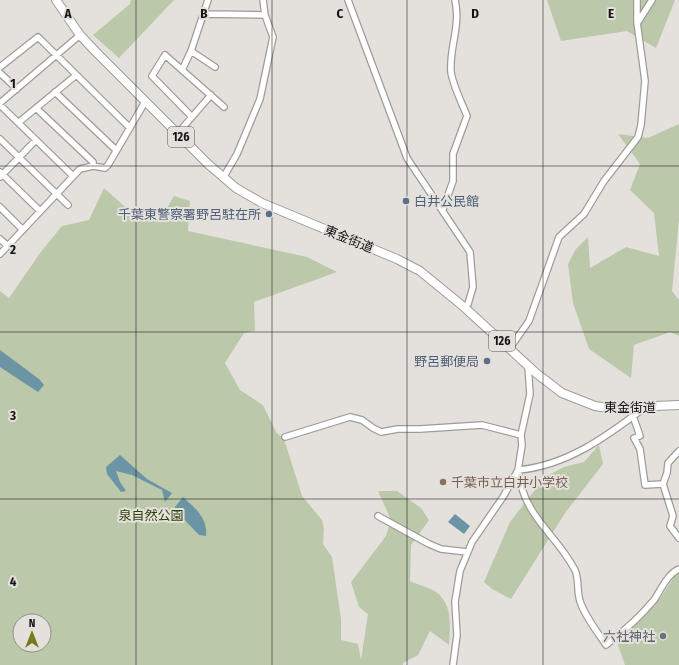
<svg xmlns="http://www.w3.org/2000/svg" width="679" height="665" font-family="'Fira Sans Condensed','Noto Sans JP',sans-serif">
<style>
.green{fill:#bbc8aa;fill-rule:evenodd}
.water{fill:#6b95a4}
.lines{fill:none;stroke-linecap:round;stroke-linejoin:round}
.minor-casing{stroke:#9e9c98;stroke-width:8}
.highway-casing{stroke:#9e9c98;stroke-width:10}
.minor{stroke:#fff;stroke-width:5.5}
.highway{stroke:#fff;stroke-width:8}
.grid{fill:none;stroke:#151412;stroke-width:1;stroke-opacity:0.55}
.service-dot{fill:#5c6f8a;stroke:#e4e1dd;stroke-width:1.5}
.education-dot{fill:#8d6e63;stroke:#e4e1dd;stroke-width:1.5}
.worship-dot{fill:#6b7280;stroke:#e4e1dd;stroke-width:1.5}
.labels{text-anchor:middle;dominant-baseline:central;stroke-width:4;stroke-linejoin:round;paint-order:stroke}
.shield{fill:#e4e1dd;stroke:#53524f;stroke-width:1}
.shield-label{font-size:12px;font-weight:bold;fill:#151412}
.service-label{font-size:13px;fill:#4e5e75;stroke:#e4e1dd;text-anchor:end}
.street-label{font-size:13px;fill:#151412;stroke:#e4e1dd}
.education-label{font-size:13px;fill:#785e54;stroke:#e4e1dd;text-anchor:start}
.park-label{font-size:13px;fill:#30410a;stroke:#e4e1dd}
.worship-label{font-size:13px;fill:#5b616d;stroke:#e4e1dd;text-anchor:end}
.grid-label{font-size:13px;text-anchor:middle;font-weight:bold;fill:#151412;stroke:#e4e1dd;stroke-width:4;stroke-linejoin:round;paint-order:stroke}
</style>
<rect width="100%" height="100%" fill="#e4e1dd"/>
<path class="green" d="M 131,0 L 174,0 L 119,58 L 93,35 L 130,4 Z
M 547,0 L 675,0 L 656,48 L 627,31 L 561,41 Z
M 679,124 L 679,220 L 672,291 L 679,300 L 679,336 L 670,332 L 634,345 L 631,378 L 589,349 L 573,303 L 568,264 L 576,249 L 588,237 L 590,268 L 626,247 L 659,256 L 654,213 L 630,190 L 640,164 L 618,134 L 648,138 Z
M 104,188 L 133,214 L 159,222 L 174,196 L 190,201 L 188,231 L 307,257 L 337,272 L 254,302 L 255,331 L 244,333 L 225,363 L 240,390 L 263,405 L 276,432 L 284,439 L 302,496 L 322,520 L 324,529 L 323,544 L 332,557 L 341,619 L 341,640 L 358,644 L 361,660 L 368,614 L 359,607 L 351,582 L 386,536 L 391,520 L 378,491 L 397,491 L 421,508 L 429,520 L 411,545 L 410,581 C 418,585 429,587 436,592 C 453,604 450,627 449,645 L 430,631 L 418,655 L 403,663 L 403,665 L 0,665 L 0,291 L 9,298 L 40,253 L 62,226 L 89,220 ZM 20,621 L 44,621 L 44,645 L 20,645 Z
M 599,445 L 603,464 L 565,513 L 511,599 L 492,589 L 484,582 L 510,522 L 545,477 L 564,467 L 584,462 Z
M 679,573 L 679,665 L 625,665 L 617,642 L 661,597 L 674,577 Z"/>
<path class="water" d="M 0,350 L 39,379 L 44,385 L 38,392 L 0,367 Z
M 120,455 L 147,479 L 172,493 L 165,502 L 162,490 L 132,475 L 116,471 L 120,482 L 126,491 L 121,492 L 107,474 L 106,467 Z
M 183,497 C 195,508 208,518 206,536 L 199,535 L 175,510 L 175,507 Z
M 455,514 L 470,526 L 464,534 L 448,522 Z"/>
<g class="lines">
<defs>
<path id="minor" d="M 348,0 L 407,158 L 470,252 L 473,287 L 468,304 L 464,307
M 203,14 L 265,15
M 638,22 L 652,0
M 191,51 L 215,67
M 0,67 L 38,37 L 129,127
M 182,70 L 191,51 L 208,0
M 0,73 L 17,89
M 55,92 L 116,150
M 0,103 L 80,35
M 0,105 L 73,176
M 36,108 L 93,162 L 93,166
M 192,117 L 152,76 L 165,55 L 224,107
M 19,122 L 75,76
M 178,133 L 211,95
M 0,139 L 68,205
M 0,172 L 40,211
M 0,177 L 36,140
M 223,178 L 237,154 L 260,99 L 273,37 L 265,15 L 263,0
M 0,207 L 23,230
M 443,209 L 453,181 L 453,154 L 467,116 C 462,103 453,86 451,72 C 449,47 461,27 455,0
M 0,239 L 8,246
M 0,254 L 80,169 L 93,166 L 105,168 L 108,165 L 145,102
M 510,348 L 529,321 L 559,237 L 584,214 L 604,181 L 638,137 L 641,125 L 645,81 L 637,22 L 637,0
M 644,408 C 606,437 566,466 518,470 C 524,518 555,532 575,570 C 579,579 577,588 579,597 C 581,611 598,633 606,645 C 623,632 640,617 654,600 C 661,590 667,574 679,569
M 633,416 L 640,436 L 634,438 L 640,449 L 645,485 L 663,484
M 285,437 L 350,417 L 362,420 L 373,428 L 381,432 L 398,429 L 420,429 L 482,425 L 521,435
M 679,451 L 668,463 L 667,473 L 663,484 L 673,516 L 670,526 L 679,538
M 378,516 L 429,544 L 441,549 L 467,552
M 453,665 L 457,635 L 455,602 L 460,571 L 472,542 L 503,497 L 518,470 L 522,445 L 521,435 L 530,394 L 528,366"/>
<path id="highway" d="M 56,0 L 80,35 L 96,52 L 208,164 L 236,188 L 262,203 L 397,259 L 420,271 L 464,307 L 536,373 L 562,393 L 595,406 L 608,408 L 679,405"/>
</defs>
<use href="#minor" class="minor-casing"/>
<use href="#highway" class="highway-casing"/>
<use href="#minor" class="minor"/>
<use href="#highway" class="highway"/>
</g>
<path class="grid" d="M 136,0 L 136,665M 272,0 L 272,665M 407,0 L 407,665M 543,0 L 543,665M 0,166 L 679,166M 0,332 L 679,332M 0,499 L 679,499"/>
<g class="service-dot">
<circle cx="406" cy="201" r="4"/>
<circle cx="269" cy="214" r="4"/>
<circle cx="487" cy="361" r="4"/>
</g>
<circle class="education-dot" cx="443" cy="482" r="4"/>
<circle class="worship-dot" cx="663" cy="636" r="4"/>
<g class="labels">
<g class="shield">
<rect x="168" y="127" width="26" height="20" rx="3"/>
<rect x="489" y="331" width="26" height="20" rx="3"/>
</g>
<g class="shield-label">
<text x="181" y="137">126</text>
<text x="502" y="341">126</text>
</g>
<g class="service-label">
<text x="414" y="201" text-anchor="start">白井公民館</text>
<text x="261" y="214">千葉東警察署野呂駐在所</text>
<text x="479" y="361">野呂郵便局</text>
</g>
<g class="street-label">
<text transform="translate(349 239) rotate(22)">東金街道</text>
<text x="630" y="407">東金街道</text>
</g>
<g class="education-label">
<text x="451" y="482">千葉市立白井小学校</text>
</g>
<g class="park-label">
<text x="151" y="515">泉自然公園</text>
</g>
<g class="worship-label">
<text x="655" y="636">六社神社</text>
</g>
</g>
<g class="grid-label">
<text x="68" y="18">A</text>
<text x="204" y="18">B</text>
<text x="340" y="18">C</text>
<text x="475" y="18">D</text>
<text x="611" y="18">E</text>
<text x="13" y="88">1</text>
<text x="13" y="254">2</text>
<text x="13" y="420">3</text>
<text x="13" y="586">4</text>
</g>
<g transform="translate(32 633)"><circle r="19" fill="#e4e1dd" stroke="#918f8c"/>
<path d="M0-3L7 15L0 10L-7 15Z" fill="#797920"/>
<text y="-6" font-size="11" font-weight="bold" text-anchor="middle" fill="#151412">N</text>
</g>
</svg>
